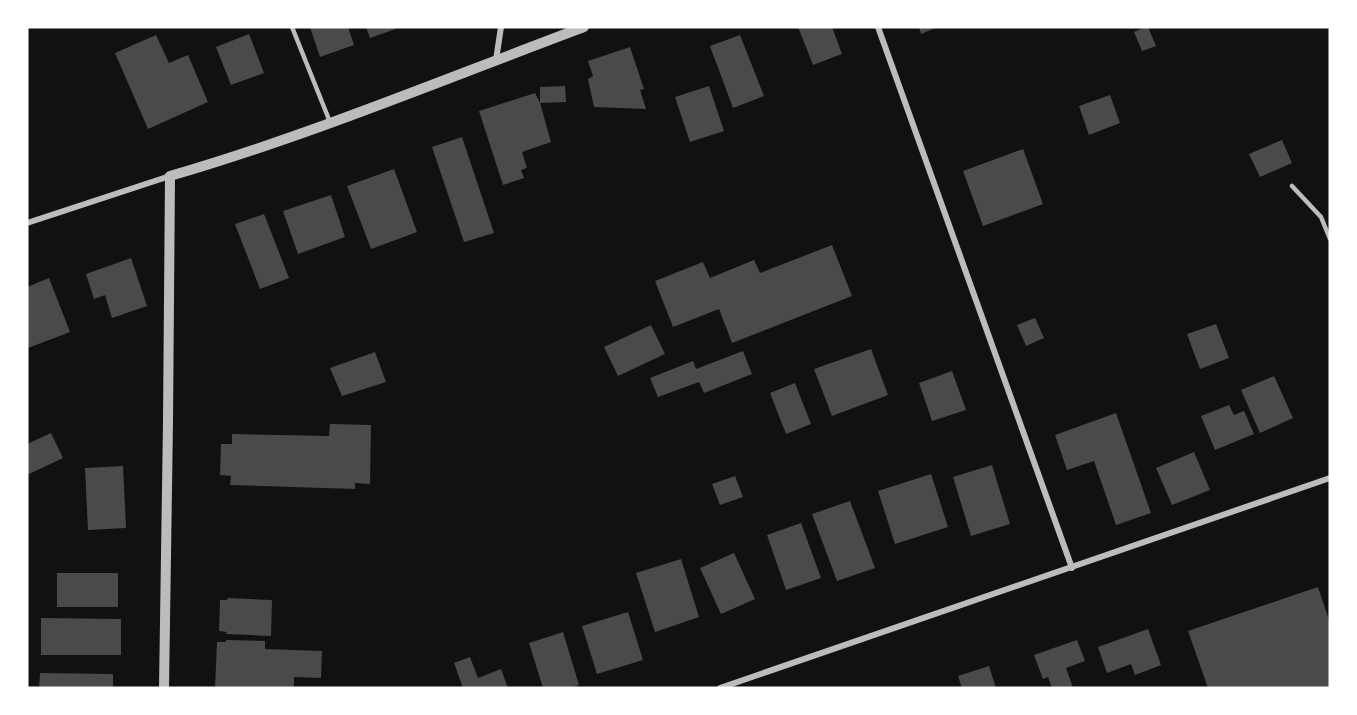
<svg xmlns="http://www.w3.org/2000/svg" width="1357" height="715" font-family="'Work Sans',sans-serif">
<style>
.building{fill:#4a4a4a}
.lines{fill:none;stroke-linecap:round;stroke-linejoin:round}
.service{stroke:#bcbcbc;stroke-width:4.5}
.minor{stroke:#bcbcbc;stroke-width:6}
.tertiary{stroke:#bcbcbc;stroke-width:10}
</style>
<rect width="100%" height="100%" fill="#111"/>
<path class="building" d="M 310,27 L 348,27 L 354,45 L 320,57 Z
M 366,27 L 401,27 L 370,38 Z
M 798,27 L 832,27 L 842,54 L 813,65 Z
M 919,27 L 938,27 L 921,34 Z
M 1145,27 L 1148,27 L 1156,46 L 1142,51 L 1134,32 Z
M 249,34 L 264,73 L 231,85 L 216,47 Z
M 156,35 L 169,63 L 188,55 L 208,102 L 148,129 L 115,53 Z
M 740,35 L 764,96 L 733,108 L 710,46 Z
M 630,47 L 644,89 L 640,90 L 646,109 L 594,107 L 588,79 L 593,76 L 588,61 Z
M 565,86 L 566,102 L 540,103 L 551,142 L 522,152 L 527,168 L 521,170 L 524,178 L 503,185 L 479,111 L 535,93 L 540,103 L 540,87 Z
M 709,86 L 724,131 L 690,142 L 675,97 Z
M 1110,95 L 1120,123 L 1089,135 L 1079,106 Z
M 462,137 L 494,233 L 464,242 L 432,147 Z
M 1282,140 L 1292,163 L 1260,177 L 1249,154 Z
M 1023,149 L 1043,204 L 983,226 L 963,171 Z
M 394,169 L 417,232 L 371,249 L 347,186 Z
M 331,195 L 345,237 L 298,254 L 283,211 Z
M 264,214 L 289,278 L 260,289 L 235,224 Z
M 832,245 L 852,296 L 732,343 L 719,309 L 673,327 L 655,281 L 703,262 L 710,278 L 754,260 L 760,273 Z
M 131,258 L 147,306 L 112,318 L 105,295 L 94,299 L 86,274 Z
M 49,278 L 70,332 L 28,348 L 27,287 Z
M 1035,318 L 1044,338 L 1026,346 L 1017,325 Z
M 1216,324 L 1229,358 L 1200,369 L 1187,334 Z
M 651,325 L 665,354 L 618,376 L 604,347 Z
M 871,349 L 888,395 L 832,416 L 814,369 Z
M 743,351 L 752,374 L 704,393 L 699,382 L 658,397 L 650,378 L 693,361 L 696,369 Z
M 375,352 L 386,382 L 342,396 L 330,368 Z
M 952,371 L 966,410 L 932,421 L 919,383 Z
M 1274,376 L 1293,418 L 1260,433 L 1241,390 Z
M 795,383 L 811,424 L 786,434 L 770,393 Z
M 1229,405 L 1234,415 L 1244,411 L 1254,434 L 1215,450 L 1201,416 Z
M 1116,413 L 1151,513 L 1116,525 L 1094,461 L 1067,470 L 1055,435 Z
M 330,424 L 371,425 L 370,484 L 355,483 L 355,489 L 230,485 L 231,476 L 220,475 L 221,444 L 232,444 L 232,434 L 329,436 Z
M 51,433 L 63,458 L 27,475 L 27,444 Z
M 1194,452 L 1210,490 L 1172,505 L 1156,468 Z
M 992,465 L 1010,524 L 971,536 L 953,477 Z
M 123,466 L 126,528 L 88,530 L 85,468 Z
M 931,474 L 948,527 L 895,544 L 878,491 Z
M 735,476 L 743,497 L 720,505 L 712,484 Z
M 850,501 L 875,568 L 837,581 L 812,514 Z
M 801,523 L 821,578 L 786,590 L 767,535 Z
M 734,553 L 755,599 L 721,614 L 700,568 Z
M 681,559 L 699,617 L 655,632 L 636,573 Z
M 57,573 L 118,573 L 118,607 L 57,607 Z
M 1318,587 L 1330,623 L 1330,688 L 1208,688 L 1188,631 Z
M 228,598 L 272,600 L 271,636 L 226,634 L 227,632 L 219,631 L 220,600 L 227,600 Z
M 628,612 L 643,660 L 597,674 L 582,626 Z
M 41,618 L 121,619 L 121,655 L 41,655 Z
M 1148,629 L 1161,665 L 1135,675 L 1131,664 L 1107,673 L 1098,647 Z
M 563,632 L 579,685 L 570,688 L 543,688 L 529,643 Z
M 226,640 L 265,641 L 265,649 L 322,651 L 321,678 L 294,677 L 294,688 L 215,688 L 217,642 L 226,642 Z
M 1077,640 L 1085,661 L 1066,668 L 1073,688 L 1052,688 L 1048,677 L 1043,679 L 1034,655 Z
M 470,657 L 478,678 L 501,669 L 508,688 L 463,688 L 454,663 Z
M 989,666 L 996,688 L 962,688 L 958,676 Z
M 40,673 L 113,674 L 113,688 L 39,688 Z"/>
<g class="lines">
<path class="service" d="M 292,27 L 330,122
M 1292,186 L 1321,217 L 1330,239"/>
<path class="minor" d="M 878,27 L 1072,568
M 496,60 L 501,27
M 27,223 L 170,176
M 720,688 L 1330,478"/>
<path class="tertiary" d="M 164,688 L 168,422 L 170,176 C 311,135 447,78 584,27"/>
</g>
<rect width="1357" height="715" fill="none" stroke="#ffffff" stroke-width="57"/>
</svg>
